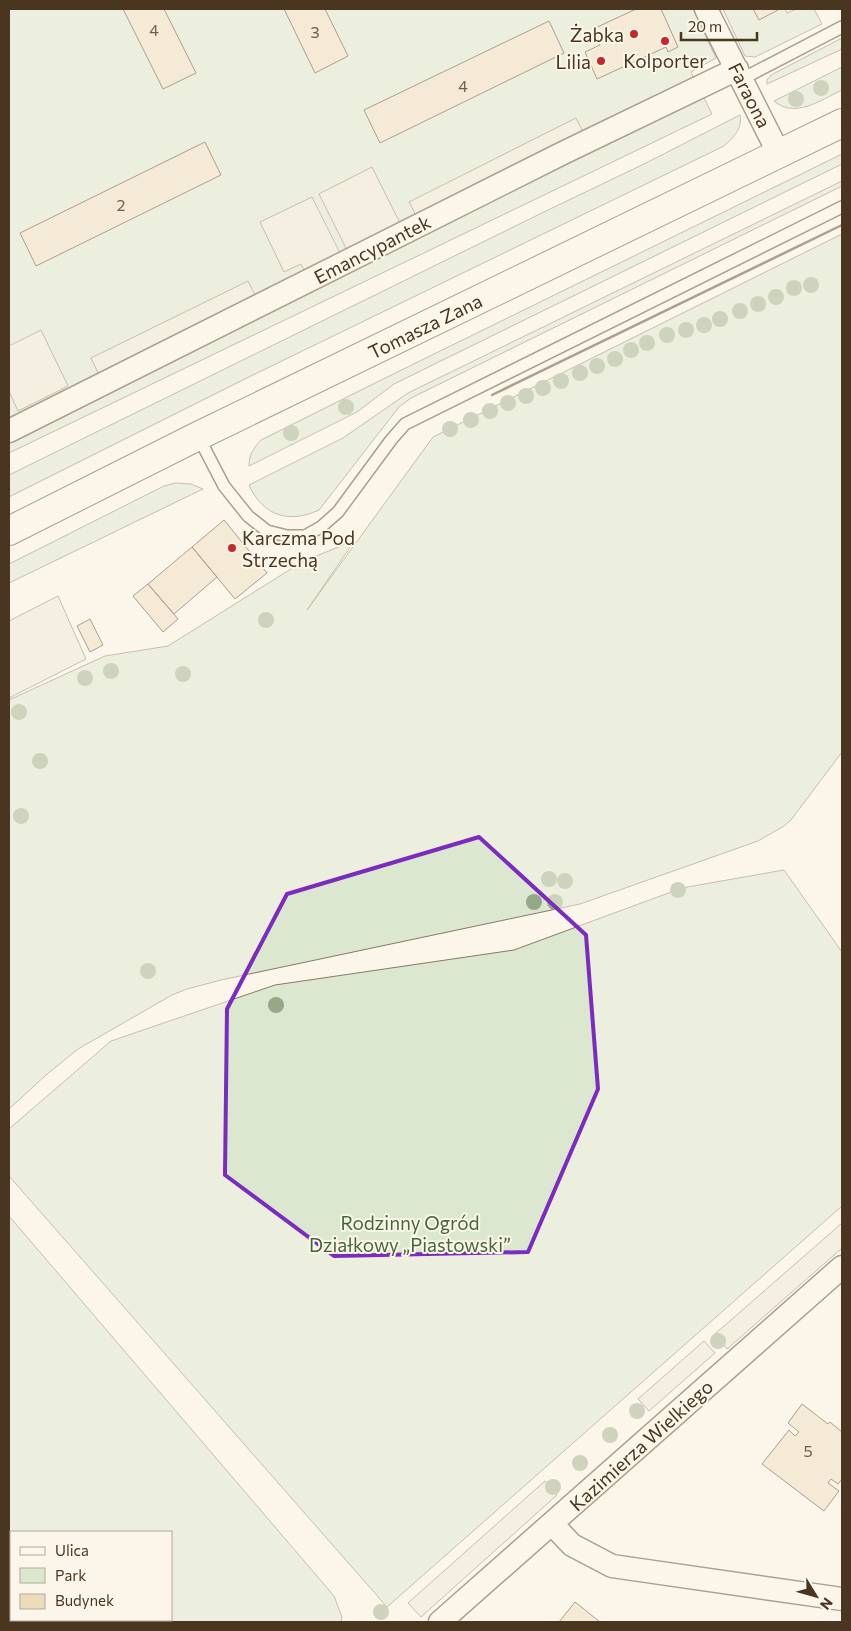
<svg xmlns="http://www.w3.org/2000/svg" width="851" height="1631" font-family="Commissioner,sans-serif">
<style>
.green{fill:#dce7d0;stroke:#887966;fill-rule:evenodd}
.parking{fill:#ede7d9;stroke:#887966}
.building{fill:#ecdcbc;stroke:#4a3520}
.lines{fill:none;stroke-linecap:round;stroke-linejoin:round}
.service-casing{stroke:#4a3520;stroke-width:14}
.minor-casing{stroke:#4a3520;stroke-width:25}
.tertiary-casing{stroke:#4a3520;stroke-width:30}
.service{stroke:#fbf6e9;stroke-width:11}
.minor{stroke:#fbf6e9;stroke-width:22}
.tertiary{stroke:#fbf6e9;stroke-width:28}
.wall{stroke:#4a3520;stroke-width:2.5}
.tree{fill:#96a887}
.marked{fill:none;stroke:#7b2cbf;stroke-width:4;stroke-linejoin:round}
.poi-dot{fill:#c62828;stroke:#fbf6e9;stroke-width:2}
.labels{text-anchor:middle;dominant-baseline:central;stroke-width:4;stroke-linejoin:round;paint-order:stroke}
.number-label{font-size:16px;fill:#725f47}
.poi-label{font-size:19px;fill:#4a3520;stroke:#fbf6e9;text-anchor:end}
.street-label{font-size:19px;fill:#4a3520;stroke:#fbf6e9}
.park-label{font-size:19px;fill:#436837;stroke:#fbf6e9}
</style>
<rect width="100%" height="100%" fill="#fbf6e9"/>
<path class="green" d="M 9,9 L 693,9 L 716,58 L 691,72 L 712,114 L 9,453 Z
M 723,9 L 785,9 L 787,13 L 796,9 L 814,9 L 822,24 L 755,57 L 745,56 Z
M 842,38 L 842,49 L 767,84 L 767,80 L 771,75 Z
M 842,67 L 842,90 C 821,100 795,119 774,101 Z
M 740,115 C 743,128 733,138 724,146 L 253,375 L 9,497 L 9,475 L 548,210 L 644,164 Z
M 842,154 L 842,164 L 394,384 L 357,412 L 249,466 C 249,454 254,448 261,440 L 379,381 Z
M 842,181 L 842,186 L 411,398 L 399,407 L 319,510 C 289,524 263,516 249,485 L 343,438 L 408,393 Z
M 842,234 L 842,752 L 791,820 L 784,826 L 758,841 L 580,904 L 221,980 L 187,989 L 172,995 L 78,1049 L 46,1075 L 9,1109 L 9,700 L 105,656 L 168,646 L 302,562 L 355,540 L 307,610 L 433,437 Z
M 175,483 L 191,484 L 203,489 L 9,583 L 9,564 L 164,486 Z
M 784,870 L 842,952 L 842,1206 L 387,1607 L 9,1176 L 9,1129 L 111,1041 L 275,985 L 514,950 L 682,888 Z
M 9,1216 L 334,1596 L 342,1617 L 341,1622 L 9,1622 ZM 11,1532 L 171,1532 L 171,1620 L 11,1620 Z"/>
<path class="parking" d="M 576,118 L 585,136 L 418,219 L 409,202 Z
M 372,167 L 400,223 L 347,250 L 319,194 Z
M 312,197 L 340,253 L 304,270 L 301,264 L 284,272 L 260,222 Z
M 248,281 L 257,299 L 100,377 L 91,358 Z
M 41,330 L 68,386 L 18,411 L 9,391 L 9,346 Z
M 58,596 L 86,659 L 9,698 L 9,621 Z
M 842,1223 L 842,1248 L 727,1349 L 715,1334 Z
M 704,1341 L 715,1353 L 649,1411 L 638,1399 Z
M 545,1481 L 557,1495 L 421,1617 L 408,1603 Z"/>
<path class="building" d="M 123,9 L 164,9 L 196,73 L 163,89 Z
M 284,9 L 325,9 L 348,56 L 315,73 Z
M 636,9 L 661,9 L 678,47 L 668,52 L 666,47 L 597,79 L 585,52 L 600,45 L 593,29 Z
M 753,9 L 777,9 L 778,10 L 759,20 Z
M 549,21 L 564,53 L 380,143 L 364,110 Z
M 205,142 L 221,175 L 36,266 L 20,233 Z
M 224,520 L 267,573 L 235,599 L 192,547 Z
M 192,547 L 217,577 L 174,614 L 148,584 Z
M 148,584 L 178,619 L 163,632 L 133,596 Z
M 90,619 L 103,645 L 90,652 L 77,626 Z
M 802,1404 L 828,1424 L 830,1422 L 842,1432 L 842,1479 L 838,1484 L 831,1479 L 828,1483 L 839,1491 L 824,1511 L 762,1464 L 789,1430 L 795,1436 L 799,1432 L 788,1423 Z
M 575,1602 L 600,1622 L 559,1622 Z"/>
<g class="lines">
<defs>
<path id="service" d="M 742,79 L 842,27
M 198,436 L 224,486 L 248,516 L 267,531 L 287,536 L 305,536 L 321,527 L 338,512 L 391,440 L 405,424 L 842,207"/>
<path id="minor" d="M 706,9 L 779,154
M 9,431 L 563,153 L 737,69
M 552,1524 L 572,1545 L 612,1566 L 842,1599
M 440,1622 L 842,1267"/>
<path id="tertiary" d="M 9,531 L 198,436 L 842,123"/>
</defs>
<use href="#service" class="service-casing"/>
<use href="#minor" class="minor-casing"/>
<use href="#tertiary" class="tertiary-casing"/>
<use href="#service" class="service"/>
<use href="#minor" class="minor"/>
<use href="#tertiary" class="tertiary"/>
<path class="wall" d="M 492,395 L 842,225"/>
</g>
<g class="tree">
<circle cx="821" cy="88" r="8"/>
<circle cx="796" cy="99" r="8"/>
<circle cx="811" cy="285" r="8"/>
<circle cx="794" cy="288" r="8"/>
<circle cx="776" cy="297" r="8"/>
<circle cx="758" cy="304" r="8"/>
<circle cx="740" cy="311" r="8"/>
<circle cx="720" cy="319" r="8"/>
<circle cx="704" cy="325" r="8"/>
<circle cx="686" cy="330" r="8"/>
<circle cx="667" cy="335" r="8"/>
<circle cx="647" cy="343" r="8"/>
<circle cx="631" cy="350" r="8"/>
<circle cx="615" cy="359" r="8"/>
<circle cx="597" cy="366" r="8"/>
<circle cx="580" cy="373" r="8"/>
<circle cx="561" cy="381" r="8"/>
<circle cx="543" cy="388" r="8"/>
<circle cx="526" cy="396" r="8"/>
<circle cx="508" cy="403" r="8"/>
<circle cx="346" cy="407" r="8"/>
<circle cx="490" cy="411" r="8"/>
<circle cx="471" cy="420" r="8"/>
<circle cx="450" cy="429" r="8"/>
<circle cx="291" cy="433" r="8"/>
<circle cx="266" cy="620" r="8"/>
<circle cx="111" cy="671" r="8"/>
<circle cx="183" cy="674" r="8"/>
<circle cx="85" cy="678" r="8"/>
<circle cx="19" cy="712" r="8"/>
<circle cx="40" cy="761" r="8"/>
<circle cx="21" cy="816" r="8"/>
<circle cx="549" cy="879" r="8"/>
<circle cx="565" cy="881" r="8"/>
<circle cx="678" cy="890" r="8"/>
<circle cx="534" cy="902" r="8"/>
<circle cx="555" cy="902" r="8"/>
<circle cx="148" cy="971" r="8"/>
<circle cx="276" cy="1005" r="8"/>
<circle cx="718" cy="1341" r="8"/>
<circle cx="637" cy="1411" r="8"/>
<circle cx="610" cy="1435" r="8"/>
<circle cx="580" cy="1463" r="8"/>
<circle cx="553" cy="1487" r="8"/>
<circle cx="381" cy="1612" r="8"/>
</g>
<path d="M0 0H851V1631H0ZM 479,837 L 586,935 L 598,1089 L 528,1252 L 334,1256 L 225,1175 L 227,1009 L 287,894 Z" fill="#fbf6e9" fill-opacity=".55" fill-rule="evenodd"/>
<path class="marked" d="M 479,837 L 586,935 L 598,1089 L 528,1252 L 334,1256 L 225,1175 L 227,1009 L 287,894 Z"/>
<g class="poi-dot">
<circle cx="634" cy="34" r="5"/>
<circle cx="665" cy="41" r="5"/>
<circle cx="601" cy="61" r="5"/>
<circle cx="232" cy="548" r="5"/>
</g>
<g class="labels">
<g class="number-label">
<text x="154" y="29">4</text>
<text x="315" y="31">3</text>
<text x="463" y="85">4</text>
<text x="121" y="204">2</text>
<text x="808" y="1450">5</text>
</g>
<g class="poi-label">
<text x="624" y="34">Żabka</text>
<text x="665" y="60" text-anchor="middle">Kolporter</text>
<text x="591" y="61">Lilia</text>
<text x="242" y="537" text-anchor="start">Karczma Pod<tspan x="242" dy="22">Strzechą</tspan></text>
</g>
<g class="street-label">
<text transform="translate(750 95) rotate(63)">Faraona</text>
<text transform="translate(372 249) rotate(-27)">Emancypantek</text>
<text transform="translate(425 326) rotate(-26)">Tomasza Zana</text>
<text transform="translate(641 1445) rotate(-42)">Kazimierza Wielkiego</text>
</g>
<g class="park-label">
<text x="410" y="1222">Rodzinny Ogród<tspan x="410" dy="22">Działkowy „Piastowski”</tspan></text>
</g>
</g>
<rect width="851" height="1631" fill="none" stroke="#4a3520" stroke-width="20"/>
<rect x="10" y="1531" width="162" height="90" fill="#fbf6e9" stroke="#b4a999"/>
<rect x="20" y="1547" width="25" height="8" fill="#fbf6e9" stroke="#b4a999"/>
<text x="55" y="1556" font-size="15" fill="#4a3520">Ulica</text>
<rect x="20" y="1568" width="25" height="15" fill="#dce7d0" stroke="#b4a999"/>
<text x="55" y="1581" font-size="15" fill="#4a3520">Park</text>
<rect x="20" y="1594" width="25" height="15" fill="#ecdcbc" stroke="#b4a999"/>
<text x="55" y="1606" font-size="15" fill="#4a3520">Budynek</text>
<g transform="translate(816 1596) rotate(127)" stroke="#fbf6e9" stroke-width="4" paint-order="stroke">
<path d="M0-4L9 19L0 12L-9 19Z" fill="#4a3520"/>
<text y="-8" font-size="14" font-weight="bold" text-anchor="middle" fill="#4a3520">N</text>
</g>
<path d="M681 32v8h76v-8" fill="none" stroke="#4a3520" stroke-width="2.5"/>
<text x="688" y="32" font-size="15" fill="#4a3520" stroke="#fbf6e9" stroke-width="4" paint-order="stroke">20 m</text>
</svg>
